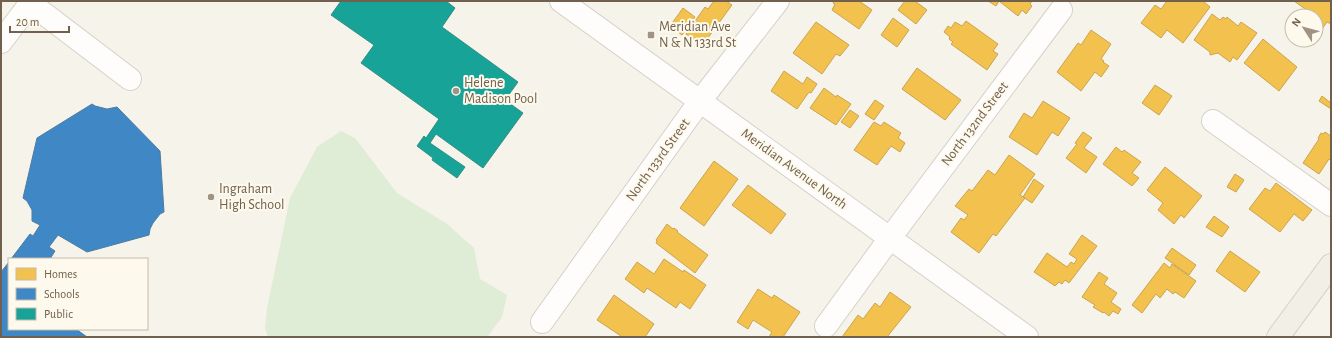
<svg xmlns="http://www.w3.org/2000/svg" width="1332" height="338" font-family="'Alegreya Sans',sans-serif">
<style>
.green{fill:#dfecd6}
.homes{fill:#f2c14e;stroke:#cba44e}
.schools{fill:#3f88c5;stroke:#4e7ca1}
.public{fill:#17a398;stroke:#328f82}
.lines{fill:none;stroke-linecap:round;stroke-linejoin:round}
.minor-casing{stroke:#d5d0c9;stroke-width:24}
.major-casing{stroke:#d4cfc7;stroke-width:24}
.minor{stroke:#fefdfc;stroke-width:22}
.major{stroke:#f1efe6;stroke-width:22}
.poi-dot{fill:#a09384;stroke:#fdf9ec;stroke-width:1.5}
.labels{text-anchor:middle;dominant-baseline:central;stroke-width:4;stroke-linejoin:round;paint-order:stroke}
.poi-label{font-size:14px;fill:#71604d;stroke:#fdf9ec;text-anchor:start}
.street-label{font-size:14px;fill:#71604d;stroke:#fdf9ec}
</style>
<rect width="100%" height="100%" fill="#f6f3ea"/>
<path class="green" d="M 341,131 L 355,138 L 397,193 L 447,224 L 474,248 L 480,279 L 507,295 L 502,317 L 488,336 L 485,337 L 268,337 L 265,328 L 267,308 L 290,198 L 317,147 Z"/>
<path class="homes" d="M 714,1 L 726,1 L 732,5 L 702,46 L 686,34 L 705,7 L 708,9 Z
M 834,1 L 859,1 L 872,10 L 859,29 L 832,10 L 835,4 L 833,3 Z
M 905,1 L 915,1 L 927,10 L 916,24 L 898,10 Z
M 988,1 L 1032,1 L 1030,4 L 1032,6 L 1026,14 L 1022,10 L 1018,16 L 999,1 L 996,6 Z
M 1167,1 L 1203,1 L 1210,7 L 1183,43 L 1167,30 L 1161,38 L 1141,23 L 1155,5 L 1161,9 Z
M 1294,1 L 1331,1 L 1331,24 L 1327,22 L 1322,29 L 1316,24 L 1318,18 Z
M 683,8 L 695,17 L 682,35 L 670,26 Z
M 1212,14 L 1220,20 L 1223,17 L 1226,19 L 1227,17 L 1238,26 L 1241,22 L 1257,33 L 1237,60 L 1233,57 L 1230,62 L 1218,53 L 1210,55 L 1210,52 L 1194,40 Z
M 893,18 L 909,30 L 897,47 L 881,35 Z
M 966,21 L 998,44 L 993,51 L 998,54 L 987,70 L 951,44 L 953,42 L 949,39 L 950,37 L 944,32 L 948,26 L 951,28 L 955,22 L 962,26 Z
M 816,22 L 849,45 L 840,56 L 836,54 L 822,74 L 793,53 Z
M 1091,30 L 1111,44 L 1101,59 L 1104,61 L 1103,62 L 1109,66 L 1101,77 L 1095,72 L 1081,91 L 1057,72 L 1078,43 L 1081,45 Z
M 1263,39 L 1297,67 L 1279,91 L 1244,63 Z
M 917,68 L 961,100 L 945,120 L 902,89 Z
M 784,71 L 803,84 L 807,77 L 817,84 L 811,93 L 809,92 L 797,109 L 771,91 Z
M 1155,85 L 1172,96 L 1159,115 L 1142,103 Z
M 824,88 L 836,97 L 837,95 L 851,104 L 836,125 L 810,108 Z
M 1322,96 L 1331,103 L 1331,109 L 1319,101 Z
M 875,100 L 884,106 L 874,120 L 865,114 Z
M 1043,101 L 1070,118 L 1058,136 L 1052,132 L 1037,155 L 1009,137 L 1024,113 L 1032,118 Z
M 850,110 L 859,116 L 850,128 L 841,122 Z
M 874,122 L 881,126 L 884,122 L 901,133 L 898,138 L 905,143 L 900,152 L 891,146 L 877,165 L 854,150 Z
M 1083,132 L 1092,138 L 1084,148 L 1097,157 L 1086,173 L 1066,158 L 1077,144 L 1075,143 Z
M 1325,132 L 1331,136 L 1331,160 L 1329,159 L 1319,174 L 1303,163 L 1319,139 L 1318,138 L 1321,133 L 1323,134 Z
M 1116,147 L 1122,152 L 1124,150 L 1141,162 L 1132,173 L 1139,178 L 1132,186 L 1103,164 Z
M 1009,155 L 1035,174 L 1020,195 L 1025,198 L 996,236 L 993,234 L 979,253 L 951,232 L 961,218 L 964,220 L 968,215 L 955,206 L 969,189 L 972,191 L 988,170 L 995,175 Z
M 714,161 L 738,179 L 704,226 L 680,208 Z
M 1165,167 L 1202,196 L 1184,218 L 1181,215 L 1174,224 L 1158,210 L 1163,203 L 1147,190 Z
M 1235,174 L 1244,180 L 1236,192 L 1227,187 Z
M 1034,179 L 1044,186 L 1032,203 L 1023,197 Z
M 1276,183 L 1312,210 L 1303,221 L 1294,214 L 1280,232 L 1249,209 L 1265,188 L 1270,191 Z
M 748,185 L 786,214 L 771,234 L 732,205 Z
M 1214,216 L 1229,227 L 1222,237 L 1206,227 Z
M 667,224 L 673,229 L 674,228 L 678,231 L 677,232 L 708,255 L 695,273 L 656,243 L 657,241 L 656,240 Z
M 1082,235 L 1097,246 L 1069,283 L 1065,280 L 1062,284 L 1059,282 L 1055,286 L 1034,272 L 1047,253 L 1067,267 L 1071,262 L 1074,264 L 1077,259 L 1069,254 Z
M 1172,248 L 1196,265 L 1189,275 L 1165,258 Z
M 1230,251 L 1260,272 L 1245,292 L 1216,271 Z
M 664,259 L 683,272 L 684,270 L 706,285 L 690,309 L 680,302 L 676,308 L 647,288 L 644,293 L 625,279 L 637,262 L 654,274 Z
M 1164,263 L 1170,268 L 1172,264 L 1196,281 L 1184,298 L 1175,292 L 1173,294 L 1167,289 L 1160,298 L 1156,294 L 1142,313 L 1132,305 Z
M 1099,272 L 1108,278 L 1104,284 L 1117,293 L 1111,302 L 1121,309 L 1118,314 L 1113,311 L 1109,316 L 1104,312 L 1103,313 L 1093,307 L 1095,305 L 1082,297 Z
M 758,289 L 772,298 L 774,295 L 800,312 L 783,337 L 769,337 L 772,332 L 753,320 L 748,329 L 737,322 Z
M 890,292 L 911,307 L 887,337 L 842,337 L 858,315 L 863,319 L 875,303 L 880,307 Z
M 614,295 L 654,324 L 645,337 L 620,337 L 621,336 L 597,320 Z"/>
<path class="schools" d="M 92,104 L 95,106 L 107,109 L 117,107 L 160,151 L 164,212 L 160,214 L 153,223 L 150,229 L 149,235 L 87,252 L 58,235 L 49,247 L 55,251 L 50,259 L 11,259 L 30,234 L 33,236 L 40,225 L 32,221 L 32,210 L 27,201 L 23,198 L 37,138 Z
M 9,262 L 9,329 L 76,329 L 87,337 L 1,337 L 1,272 Z"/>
<path class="public" d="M 341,1 L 446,1 L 455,8 L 442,27 L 518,82 L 505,100 L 523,113 L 483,168 L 436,134 L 430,143 L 465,167 L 457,178 L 432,160 L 433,158 L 417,146 L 424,136 L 426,138 L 439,119 L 361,63 L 374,45 L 331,15 Z"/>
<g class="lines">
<defs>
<path id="minor" d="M 561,1 L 1027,337
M 30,3 L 130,79
M 1,42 L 32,1
M 1213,121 L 1331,205
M 542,322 L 700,101 L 778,1
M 826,326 L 890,238 L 1061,10"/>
<path id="major" d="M 1278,337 L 1331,265"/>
</defs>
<use href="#minor" class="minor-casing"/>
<use href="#major" class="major-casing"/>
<use href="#minor" class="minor"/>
<use href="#major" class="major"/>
</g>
<g class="poi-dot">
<rect x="647" y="31" width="8" height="8" rx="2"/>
<circle cx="456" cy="91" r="4"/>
<circle cx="211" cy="197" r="4"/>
</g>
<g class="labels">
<g class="poi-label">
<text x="659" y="27">Meridian Ave<tspan x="659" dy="16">N &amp; N 133rd St</tspan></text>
<text x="464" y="83">Helene<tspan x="464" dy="16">Madison Pool</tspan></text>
<text x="219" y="189">Ingraham<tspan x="219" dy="16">High School</tspan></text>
</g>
<g class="street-label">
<text transform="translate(975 124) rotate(-53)">North 132nd Street</text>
<text transform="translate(658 160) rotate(-54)">North 133rd Street</text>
<text transform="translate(794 169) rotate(36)">Meridian Avenue North</text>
</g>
</g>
<rect width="1332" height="338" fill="none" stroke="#71604d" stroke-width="4"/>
<rect x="8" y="258" width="140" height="72" fill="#fdf9ec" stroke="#c5bcac"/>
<rect x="16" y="268" width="20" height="12" fill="#f2c14e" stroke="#c5bcac"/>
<text x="44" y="278" font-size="12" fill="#71604d">Homes</text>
<rect x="16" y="288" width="20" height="12" fill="#3f88c5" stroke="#c5bcac"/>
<text x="44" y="298" font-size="12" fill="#71604d">Schools</text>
<rect x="16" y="308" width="20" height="12" fill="#17a398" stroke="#c5bcac"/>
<text x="44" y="318" font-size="12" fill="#71604d">Public</text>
<g transform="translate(1304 28) rotate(306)"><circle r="19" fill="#fdf9ec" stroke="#c5bcac"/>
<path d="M0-3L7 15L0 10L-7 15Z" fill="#a09384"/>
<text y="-6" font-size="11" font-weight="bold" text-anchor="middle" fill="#71604d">N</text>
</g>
<path d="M10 26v6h59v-6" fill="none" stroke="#71604d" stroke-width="2"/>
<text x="16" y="26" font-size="12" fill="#71604d" stroke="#fdf9ec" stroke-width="3" paint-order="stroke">20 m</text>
</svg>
